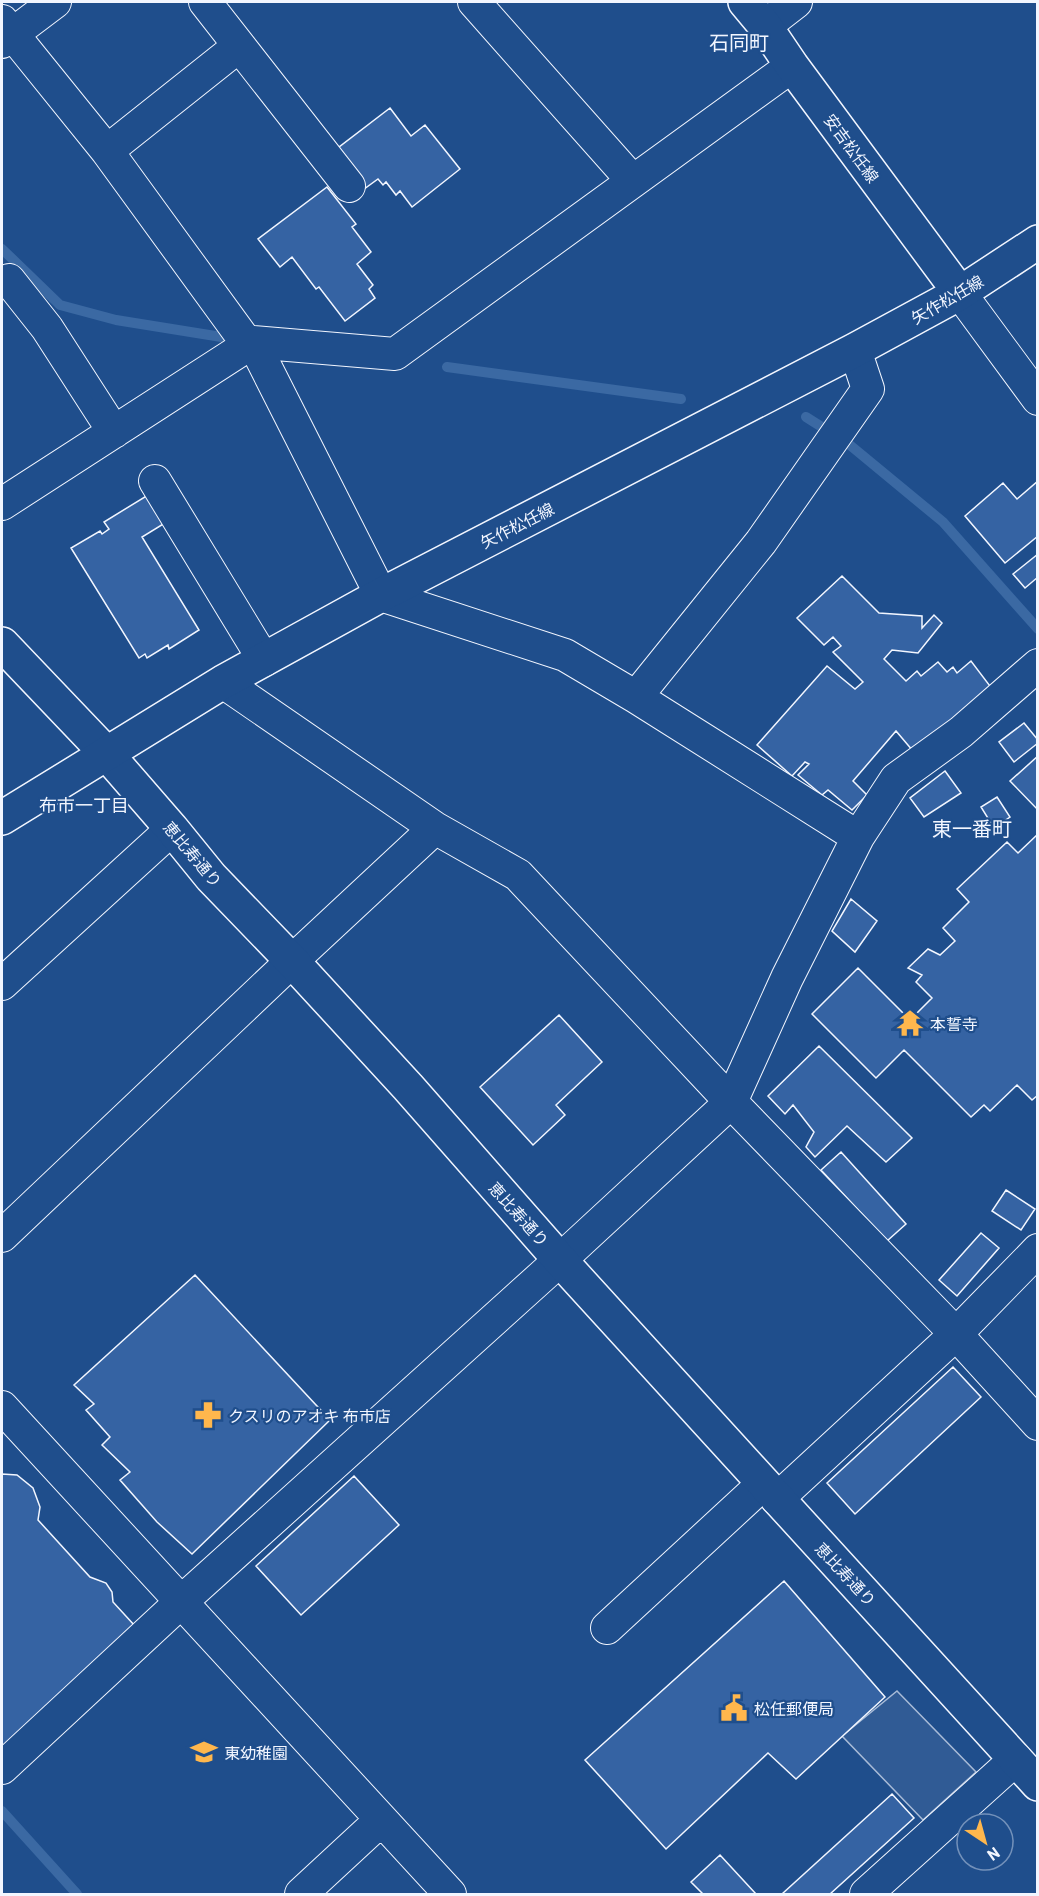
<svg xmlns="http://www.w3.org/2000/svg" width="1039" height="1896" font-family="Barlow,'Noto Sans JP',sans-serif">
<style>
.parking{fill:#305b95;stroke:#a8bbd7;stroke-width:1.5}
.lines{fill:none;stroke-linecap:round;stroke-linejoin:round}
.stream{stroke:#3b69a3;stroke-width:10}
.building{fill:#3563a3;stroke:#f2f6ff;stroke-width:1.5}
.minor-casing{stroke:#f2f6ff;stroke-width:34}
.tertiary-casing{stroke:#f2f6ff;stroke-width:36}
.secondary-casing{stroke:#f2f6ff;stroke-width:36}
.minor{stroke:#1f4e8c;stroke-width:32}
.tertiary{stroke:#1f4e8c;stroke-width:33}
.secondary{stroke:#1f4e8c;stroke-width:33}
.labels{text-anchor:middle;dominant-baseline:central;stroke-width:4.5;stroke-linejoin:round;paint-order:stroke}
.street-label{font-size:16px;fill:#f2f6ff;stroke:#1f4e8c}
.poi-label{font-size:16px;fill:#f2f6ff;stroke:#1f4e8c;text-anchor:start}
.neighbourhood-label{font-size:18px;fill:#f2f6ff;stroke:#1f4e8c}
.quarter-label{font-size:20px;fill:#f2f6ff;stroke:#1f4e8c}
</style>
<rect width="100%" height="100%" fill="#1f4e8c"/>
<path class="parking" d="M 897,1691 L 976,1772 L 923,1820 L 842,1736 Z"/>
<g class="lines">
<path class="stream" d="M 2,249 L 60,305 L 116,320 L 234,339
M 447,367 L 681,399
M 806,417 L 825,429
M 845,441 L 943,522 L 1038,629
M 2,1811 L 77,1894"/>
</g>
<path class="building" d="M 390,108 L 411,136 L 425,125 L 460,169 L 412,207 L 400,191 L 396,195 L 386,182 L 383,185 L 378,179 L 360,192 L 330,154 Z
M 327,187 L 356,224 L 352,227 L 371,252 L 357,264 L 373,285 L 369,289 L 375,298 L 345,321 L 319,287 L 316,289 L 292,257 L 280,267 L 258,239 Z
M 1038,481 L 1038,536 L 1005,563 L 965,516 L 1003,483 L 1017,499 Z
M 148,495 L 165,523 L 142,537 L 199,630 L 169,649 L 168,645 L 147,658 L 145,654 L 139,658 L 71,548 L 100,531 L 102,534 L 109,529 L 104,522 Z
M 1038,554 L 1038,577 L 1025,588 L 1013,574 Z
M 842,576 L 879,613 L 922,616 L 922,628 L 934,615 L 942,623 L 918,653 L 892,650 L 884,659 L 906,681 L 917,671 L 921,676 L 938,662 L 947,672 L 953,667 L 957,673 L 971,661 L 993,690 L 913,751 L 896,731 L 853,781 L 867,795 L 852,810 L 828,790 L 822,795 L 798,775 L 809,764 L 805,762 L 792,776 L 757,745 L 827,666 L 855,689 L 863,682 L 833,652 L 841,646 L 833,637 L 824,645 L 797,618 Z
M 1024,723 L 1038,740 L 1038,743 L 1014,762 L 999,742 Z
M 1038,756 L 1038,810 L 1010,781 Z
M 945,771 L 961,793 L 924,817 L 910,798 Z
M 997,797 L 1010,817 L 994,828 L 981,807 Z
M 1038,834 L 1038,1095 L 1032,1100 L 1017,1085 L 990,1111 L 984,1105 L 971,1117 L 904,1050 L 876,1078 L 812,1014 L 858,968 L 910,1020 L 932,998 L 916,982 L 922,975 L 908,968 L 928,949 L 940,955 L 955,941 L 943,928 L 969,902 L 957,889 L 1007,842 L 1018,853 Z
M 851,899 L 877,921 L 855,952 L 832,931 Z
M 559,1015 L 602,1062 L 556,1105 L 565,1115 L 533,1145 L 480,1087 Z
M 819,1046 L 912,1138 L 886,1162 L 847,1126 L 815,1157 L 806,1147 L 814,1132 L 793,1105 L 785,1114 L 768,1096 Z
M 841,1152 L 906,1224 L 887,1241 L 821,1170 Z
M 1006,1190 L 1035,1209 L 1021,1230 L 992,1211 Z
M 981,1233 L 999,1248 L 957,1296 L 939,1280 Z
M 195,1275 L 330,1420 L 192,1554 L 157,1522 L 120,1480 L 130,1472 L 102,1445 L 110,1437 L 86,1410 L 94,1404 L 74,1385 Z
M 953,1367 L 981,1397 L 855,1514 L 827,1483 Z
M 2,1474 L 17,1475 L 33,1488 L 40,1507 L 38,1520 L 90,1577 L 106,1583 L 112,1592 L 113,1602 L 135,1626 L 2,1748 Z
M 354,1476 L 399,1525 L 301,1615 L 256,1566 Z
M 784,1581 L 885,1697 L 796,1779 L 768,1753 L 666,1849 L 585,1760 Z
M 892,1794 L 914,1818 L 830,1894 L 782,1894 Z
M 720,1855 L 756,1894 L 703,1894 L 691,1882 Z"/>
<g class="lines">
<defs>
<path id="minor" d="M 205,2 L 349,186
M 474,2 L 632,180
M 2,21 L 107,151 L 246,342 L 253,342 L 381,595 L 565,655 L 636,697 L 858,837
M 765,26 L 796,2
M 2,42 L 55,2
M 107,151 L 239,46
M 9,280 L 47,328 L 114,432
M 960,293 L 1038,399
M 155,481 L 264,660
M 2,504 L 253,342 L 395,354 L 792,66
M 223,682 L 435,828 L 518,875 L 731,1102 L 956,1334 L 1038,1424
M 636,697 L 761,542 L 868,389 L 855,350
M 2,984 L 172,829
M 2,1236 L 292,961 L 435,828
M 2,1407 L 450,1894
M 777,1499 L 956,1334 L 1038,1250
M 607,1628 L 763,1484
M 2,1768 L 182,1601 L 560,1260 L 731,1102 L 787,978 L 858,837 L 896,779 L 961,732 L 1038,665
M 301,1894 L 381,1820
M 866,1894 L 1016,1759"/>
<path id="tertiary" d="M 2,644 L 106,753 L 172,829 L 211,877 L 292,961 L 408,1087 L 560,1260 L 1038,1784"/>
<path id="secondary" d="M 745,2 L 765,26 L 792,66 L 960,293
M 2,818 L 223,682 L 381,595 L 855,350 L 960,293 L 1038,242"/>
</defs>
<use href="#minor" class="minor-casing"/>
<use href="#tertiary" class="tertiary-casing"/>
<use href="#secondary" class="secondary-casing"/>
<use href="#minor" class="minor"/>
<use href="#tertiary" class="tertiary"/>
<use href="#secondary" class="secondary"/>
</g>
<defs>
<symbol id="temple-bare" viewBox="-9 -9 18 18"><path d="M0-6L5-2H3V0L6.5 2.5H4V6H1.5V3h-3V6H-4V2.5H-6.5L-3 0V-2H-5Z" fill="#ffb74d" stroke="#1f4e8c" stroke-width="2.5" paint-order="stroke"/></symbol>
<symbol id="pharmacy-bare" viewBox="-9 -9 18 18"><path d="M-2-6h4v4h4v4h-4v4h-4v-4h-4v-4h4Z" fill="#ffb74d" stroke="#1f4e8c" stroke-width="2.5" paint-order="stroke"/></symbol>
<symbol id="civic-bare" viewBox="-9 -9 18 18"><path d="M-.6-6.5H3V-4.5H.6V-3L4-1V1h2V6H-6V1h2V-1L-.6-3ZM-1.2 2.5V6h2.4V2.5Z" fill="#ffb74d" stroke="#1f4e8c" stroke-width="2.5" paint-order="stroke"/></symbol>
<symbol id="school-bare" viewBox="-9 -9 18 18"><path d="M0-5L7-2L0 1L-7-2ZM-4 1L0 2.5L4 1V4Q0 6-4 4Z" fill="#ffb74d" stroke="#1f4e8c" stroke-width="2.5" paint-order="stroke"/></symbol>
</defs>
<g fill-rule="evenodd">
<use href="#temple-bare" x="891" y="1004" width="38" height="38"/>
<use href="#pharmacy-bare" x="189" y="1396" width="38" height="38"/>
<use href="#civic-bare" x="715" y="1689" width="38" height="38"/>
<use href="#school-bare" x="185" y="1733" width="38" height="38"/>
</g>
<g class="labels">
<g class="street-label">
<text transform="translate(852 148) rotate(54)">安吉松任線</text>
<text transform="translate(947 299) rotate(-30)">矢作松任線</text>
<text transform="translate(517 525) rotate(-27)">矢作松任線</text>
<text transform="translate(193 854) rotate(50)">恵比寿通り</text>
<text transform="translate(519 1214) rotate(48)">恵比寿通り</text>
<text transform="translate(846 1574) rotate(47)">恵比寿通り</text>
</g>
<g class="poi-label">
<text x="930" y="1023">本誓寺</text>
<text x="228" y="1415">クスリのアオキ 布市店</text>
<text x="754" y="1708">松任郵便局</text>
<text x="224" y="1752">東幼稚園</text>
</g>
<g class="neighbourhood-label">
<text x="84" y="805">布市一丁目</text>
</g>
<g class="quarter-label">
<text x="739" y="42">石同町</text>
<text x="972" y="828">東一番町</text>
</g>
</g>
<rect width="1039" height="1896" fill="none" stroke="#f2f6ff" stroke-width="6"/>
<g transform="translate(985 1842) rotate(144)"><circle r="28" fill="#1f4e8c" stroke="#7391ba" stroke-width="1.5"/>
<path d="M0-4.5L10 22L0 15L-10 22Z" fill="#ffb74d"/>
<text y="-9" font-size="16" font-weight="bold" text-anchor="middle" fill="#f2f6ff">N</text>
</g>
</svg>
